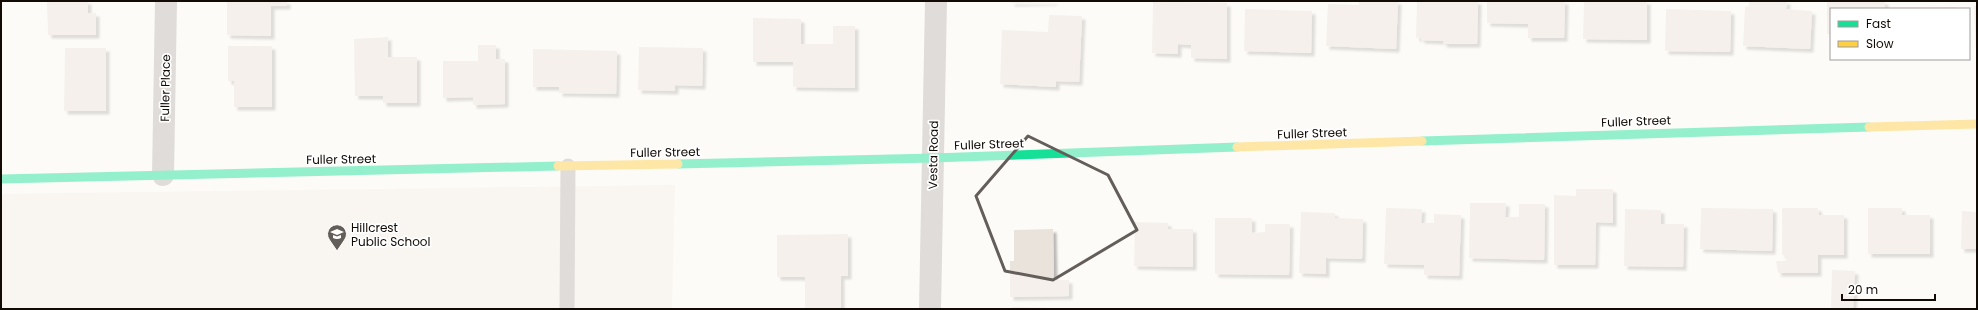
<svg xmlns="http://www.w3.org/2000/svg" width="1978" height="310" font-family="Poppins,sans-serif">
<style>
.built{fill:#f4ede6}
.building{fill:#eae3dc;filter:url(#shadow)}
.lines{fill:none;stroke-linecap:round;stroke-linejoin:round}
.lane{stroke:#bab7b4;stroke-width:15}
.street{stroke:#bab7b4;stroke-width:22}
.fast{stroke:#16e098;stroke-width:9}
.slow{stroke:#ffcf43;stroke-width:9}
.marked{fill:none;stroke:#645e5a;stroke-width:3;stroke-linejoin:round}
.labels{text-anchor:middle;dominant-baseline:central;stroke-width:3.5;stroke-linejoin:round;paint-order:stroke}
.street-label{font-size:12px;fill:#110a05;stroke:#fff}
.poi-label{font-size:12px;fill:#110a05;stroke:#fff;text-anchor:start}
</style>
<defs>
<filter id="shadow"><feDropShadow dx="3.5" dy="3.5" stdDeviation="1" flood-color="#0004"/></filter>
</defs>
<rect width="100%" height="100%" fill="#fdfbf8"/>
<path class="built" d="M 675,185 L 672,309 L 1,309 L 1,194 Z"/>
<path class="building" d="M 47,1 L 88,1 L 88,13 L 96,13 L 96,35 L 48,35 Z
M 227,1 L 287,1 L 287,6 L 271,6 L 271,36 L 227,35 Z
M 1011,1 L 1054,1 L 1054,2 L 1011,3 Z
M 1359,1 L 1398,1 L 1396,49 L 1326,46 L 1328,4 L 1359,5 Z
M 1417,1 L 1478,1 L 1477,44 L 1443,44 L 1444,41 L 1421,40 L 1421,37 L 1416,38 Z
M 1487,1 L 1565,1 L 1564,38 L 1528,38 L 1528,24 L 1487,23 Z
M 1584,1 L 1647,1 L 1647,40 L 1583,39 Z
M 1749,1 L 1787,1 L 1786,9 L 1812,11 L 1810,49 L 1743,46 L 1745,7 L 1749,6 Z
M 1827,1 L 1885,1 L 1885,9 L 1831,9 L 1831,34 L 1827,34 Z
M 1153,2 L 1227,3 L 1227,59 L 1191,58 L 1191,45 L 1178,44 L 1178,54 L 1152,53 Z
M 1974,6 L 1977,6 L 1977,53 L 1976,53 Z
M 1955,7 L 1955,9 L 1919,9 L 1919,8 Z
M 1245,9 L 1312,11 L 1311,53 L 1244,51 Z
M 1666,9 L 1731,11 L 1730,52 L 1665,51 Z
M 1049,15 L 1082,16 L 1079,82 L 1056,81 L 1056,87 L 1000,84 L 1002,30 L 1048,32 Z
M 753,18 L 801,19 L 801,44 L 833,44 L 833,26 L 855,26 L 855,88 L 793,87 L 793,62 L 753,62 Z
M 388,37 L 388,57 L 417,57 L 417,103 L 383,103 L 383,96 L 355,96 L 354,39 Z
M 478,45 L 496,45 L 496,59 L 505,59 L 505,104 L 473,105 L 473,97 L 443,98 L 443,61 L 478,61 Z
M 228,46 L 272,46 L 272,107 L 234,107 L 234,81 L 228,81 Z
M 639,47 L 703,48 L 702,86 L 675,85 L 675,91 L 638,90 Z
M 65,48 L 106,48 L 106,111 L 64,111 Z
M 533,49 L 617,51 L 616,94 L 559,93 L 559,87 L 533,87 Z
M 1576,189 L 1613,189 L 1613,223 L 1596,222 L 1595,265 L 1554,265 L 1554,195 L 1576,196 Z
M 1470,203 L 1506,203 L 1505,217 L 1519,217 L 1519,204 L 1545,204 L 1544,260 L 1469,258 Z
M 1386,208 L 1422,209 L 1421,223 L 1434,223 L 1434,214 L 1461,215 L 1459,276 L 1424,275 L 1424,265 L 1384,264 Z
M 1701,208 L 1773,209 L 1772,251 L 1700,249 Z
M 1782,208 L 1818,208 L 1819,215 L 1844,215 L 1844,255 L 1818,255 L 1818,273 L 1778,273 L 1776,261 L 1786,261 L 1786,255 L 1782,255 Z
M 1868,208 L 1902,208 L 1902,215 L 1930,215 L 1930,254 L 1868,254 Z
M 1625,209 L 1661,210 L 1661,224 L 1684,224 L 1683,267 L 1624,266 Z
M 1962,211 L 1977,212 L 1977,249 L 1961,249 Z
M 1301,212 L 1335,213 L 1335,218 L 1363,219 L 1362,259 L 1326,258 L 1326,274 L 1299,273 Z
M 1215,218 L 1252,218 L 1252,233 L 1265,232 L 1265,224 L 1290,224 L 1289,275 L 1215,274 Z
M 1135,222 L 1168,223 L 1168,229 L 1193,229 L 1193,267 L 1134,266 Z
M 1053,229 L 1054,280 L 1069,280 L 1069,296 L 1010,297 L 1010,261 L 1014,261 L 1014,230 Z
M 848,234 L 848,276 L 841,276 L 841,309 L 805,309 L 805,277 L 777,277 L 777,235 Z
M 1832,270 L 1855,271 L 1853,309 L 1831,309 Z
M 1012,307 L 1054,308 L 1054,309 L 1012,309 Z"/>
<g class="lines">
<path class="lane" d="M 567,309 L 568,166"/>
<path class="street" d="M 163,175 L 166,1
M 930,309 L 936,1"/>
<path class="fast" d="M 1422,141 L 1869,127
M 678,164 L 933,158 L 1237,147
M 1,179 L 558,166"/>
<path class="slow" d="M 1869,127 L 1977,124
M 1237,147 L 1422,141
M 558,166 L 678,164"/>
</g>
<path d="M0 0H1978V310H0ZM 1028,136 L 1108,175 L 1137,230 L 1053,280 L 1005,271 L 976,196 Z" fill="#fdfbf8" fill-opacity=".55" fill-rule="evenodd"/>
<path class="marked" d="M 1028,136 L 1108,175 L 1137,230 L 1053,280 L 1005,271 L 976,196 Z"/>
<defs>
<symbol id="school-pin" viewBox="-11 -11 22 30"><path d="M0 17L-7.5 6A9.5 9.5 0 1 1 7.5 6Z" fill="#645e5a" stroke="#fff"/><path d="M0-5L7-2L0 1L-7-2ZM-4 1L0 2.5L4 1V4Q0 6-4 4Z" fill="#fff"/></symbol>
</defs>
<g fill-rule="evenodd">
<use href="#school-pin" x="326" y="223" width="22" height="30"/>
</g>
<g class="labels">
<g class="street-label">
<text transform="translate(165 88) rotate(-89)">Fuller Place</text>
<text transform="translate(1636 121) rotate(-2)">Fuller Street</text>
<text transform="translate(1312 133) rotate(-2)">Fuller Street</text>
<text transform="translate(989 144) rotate(-2)">Fuller Street</text>
<text transform="translate(665 152) rotate(-1)">Fuller Street</text>
<text transform="translate(933 155) rotate(-89)">Vesta Road</text>
<text transform="translate(341 159) rotate(-1)">Fuller Street</text>
</g>
<g class="poi-label">
<text x="351" y="227">Hillcrest<tspan x="351" dy="14">Public School</tspan></text>
</g>
</g>
<rect width="1978" height="310" fill="none" stroke="#110a05" stroke-width="4"/>
<rect x="1830" y="8" width="140" height="52" fill="#ffffff" stroke="#a09d9b"/>
<rect x="1838" y="21" width="20" height="6" fill="#16e098" stroke="#a09d9b"/>
<text x="1866" y="28" font-size="12" fill="#110a05">Fast</text>
<rect x="1838" y="41" width="20" height="6" fill="#ffcf43" stroke="#a09d9b"/>
<text x="1866" y="48" font-size="12" fill="#110a05">Slow</text>
<path d="M1842 294v6h93v-6" fill="none" stroke="#110a05" stroke-width="2"/>
<text x="1848" y="294" font-size="12" fill="#110a05" stroke="#ffffff" stroke-width="3" paint-order="stroke">20 m</text>
</svg>
